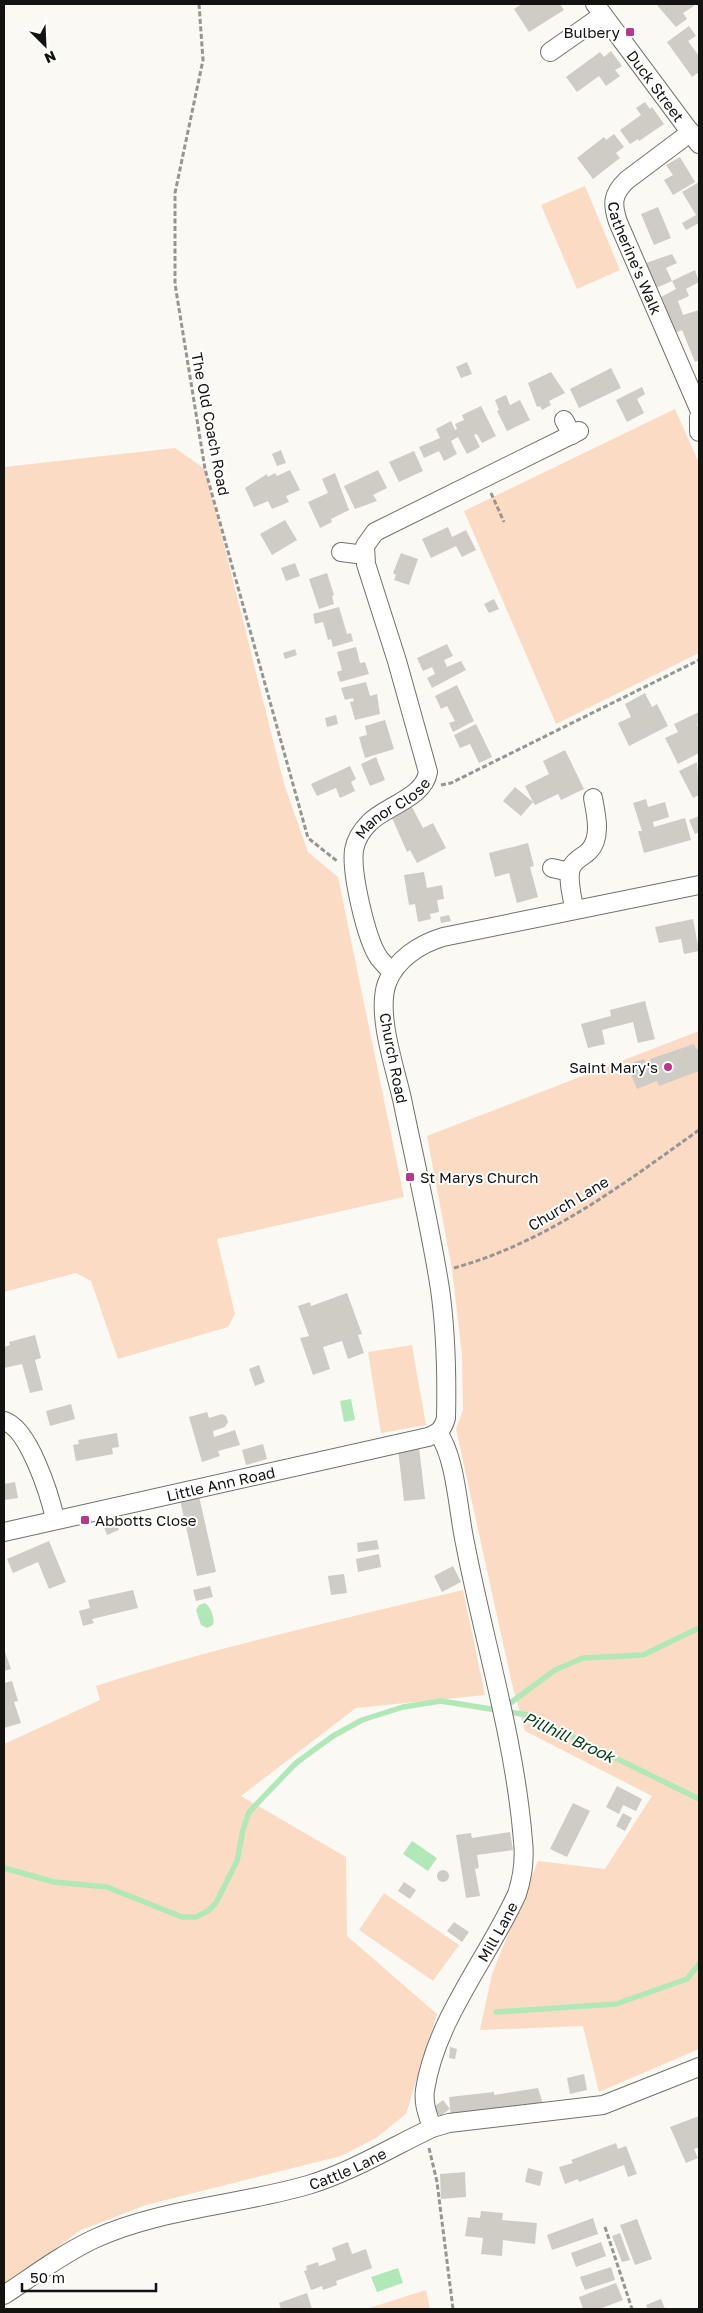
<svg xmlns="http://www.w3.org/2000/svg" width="703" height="2313" font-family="'Golos Text',sans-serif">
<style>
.green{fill:#fcdbc4}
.water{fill:#b1e8b8}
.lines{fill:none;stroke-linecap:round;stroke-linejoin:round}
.stream{stroke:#b1e8b8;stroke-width:5.5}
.building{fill:#cfcbc5}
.street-casing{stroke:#71716b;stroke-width:20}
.path{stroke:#959591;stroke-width:3;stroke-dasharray:5 2.5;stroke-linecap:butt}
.street{stroke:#fff;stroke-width:18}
.poi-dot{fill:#b83987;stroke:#fff;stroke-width:2}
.labels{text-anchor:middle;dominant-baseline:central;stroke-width:4;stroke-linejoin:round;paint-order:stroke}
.poi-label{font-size:15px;fill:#131311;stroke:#fff;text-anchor:end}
.street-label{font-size:15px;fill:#131311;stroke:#fff}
.water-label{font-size:16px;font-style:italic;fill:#003e13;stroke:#fff}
</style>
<rect width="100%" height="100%" fill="#faf9f3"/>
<path class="green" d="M 585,186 L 620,270 L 577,289 L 541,205 Z
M 675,409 L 699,463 L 699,653 L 556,724 L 464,511 Z
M 175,448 L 205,469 L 284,784 L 308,852 L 338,877 L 404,1197 L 217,1239 L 235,1314 L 228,1327 L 118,1359 L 91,1281 L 76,1273 L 4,1292 L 4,467 Z
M 699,1031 L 699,2049 L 599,2092 L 583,2026 L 480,2030 L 492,1974 L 538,1861 L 605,1869 L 652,1796 L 525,1731 L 512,1684 L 456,1429 L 463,1410 L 462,1355 L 452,1269 L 427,1136 Z
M 412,1345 L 426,1425 L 381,1433 L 368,1352 Z
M 463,1590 L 485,1695 L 356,1708 L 241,1796 L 346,1857 L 347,1936 L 437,2014 L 406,2114 L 376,2138 L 341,2156 L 146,2205 L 81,2230 L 4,2286 L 4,1744 L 100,1700 L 96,1686 C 216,1647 340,1620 463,1590 Z
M 384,1893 L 459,1945 L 433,1981 L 359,1930 Z
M 426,2290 L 430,2309 L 366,2309 Z"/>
<path class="water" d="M 351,1399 L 355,1420 L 344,1422 L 340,1401 Z
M 205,1603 C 211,1607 215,1618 213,1625 L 207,1628 L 201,1625 L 196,1610 L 199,1605 Z
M 412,1841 L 437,1858 L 428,1871 L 403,1854 Z
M 398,2268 L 403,2283 L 377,2292 L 371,2277 Z"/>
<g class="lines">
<path class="stream" d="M 505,1707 L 555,1670 L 583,1658 L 643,1655 L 699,1628
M 4,1868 L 54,1882 L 107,1887 L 182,1917 L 196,1917 L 208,1911 L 216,1903 L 237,1861 L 243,1830 L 249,1812 L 296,1763 L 333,1736 L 362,1720 L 403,1707 L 441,1701 L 528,1715 L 699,1799
M 496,2012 L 616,2004 L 687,1979 L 699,1964"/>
</g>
<path class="building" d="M 522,4 L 560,4 L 564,10 L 529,32 L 514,9 Z
M 656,4 L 692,4 L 694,6 L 683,13 L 687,19 L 676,27 Z
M 689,26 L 696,36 L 688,41 L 699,56 L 699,72 L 692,77 L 667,42 Z
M 611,51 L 622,66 L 615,70 L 620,76 L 606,86 L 599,76 L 577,92 L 566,77 L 600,52 L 604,57 Z
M 645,102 L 650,109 L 652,107 L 664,124 L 639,141 L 638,139 L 630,144 L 620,130 L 641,115 L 636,108 Z
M 614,134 L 624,147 L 616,153 L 620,158 L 593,179 L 577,158 L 604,137 L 606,140 Z
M 680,157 L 695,182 L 673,195 L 664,180 L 673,175 L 666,165 Z
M 699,182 L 699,223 L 686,230 L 682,223 L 696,215 L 682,192 Z
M 658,207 L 671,238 L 654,245 L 641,214 Z
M 672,254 L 677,263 L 666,268 L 672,281 L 656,288 L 646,263 Z
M 695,270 L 699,282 L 686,289 L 689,296 L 678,301 L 683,315 L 699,310 L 699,360 L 695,362 L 682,330 L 673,334 L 661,306 L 665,304 L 661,297 L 676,289 L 672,281 Z
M 467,362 L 472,374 L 461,378 L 456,367 Z
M 611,368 L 621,388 L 579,408 L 570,389 Z
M 551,372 L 565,393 L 549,401 L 551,405 L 542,410 L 540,406 L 537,407 L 528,383 Z
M 642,387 L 645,394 L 637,399 L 644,413 L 627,422 L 616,400 Z
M 506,395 L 510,405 L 520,400 L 530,420 L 507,431 L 497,411 L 499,410 L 495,400 Z
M 481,406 L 496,436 L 482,443 L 477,434 L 474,435 L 480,447 L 467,454 L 458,437 L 451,441 L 457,454 L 444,461 L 439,451 L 424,458 L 419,447 L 440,438 L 436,429 L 451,421 L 455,430 L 457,429 L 455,424 L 464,420 L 462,415 Z
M 281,450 L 286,463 L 277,466 L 272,454 Z
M 414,451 L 423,471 L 399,482 L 389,462 Z
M 290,470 L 300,490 L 286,496 L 289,502 L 272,509 L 268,501 L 254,507 L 245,488 L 267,474 L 268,477 L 275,473 L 277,476 Z
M 378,470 L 387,488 L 373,495 L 377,501 L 355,509 L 344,486 Z
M 335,473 L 349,510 L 331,519 L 332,522 L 320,528 L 308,502 L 328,493 L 322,479 Z
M 285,520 L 297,540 L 272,555 L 260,534 Z
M 448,527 L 452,537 L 466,530 L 476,550 L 462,557 L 456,546 L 431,558 L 422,539 Z
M 401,553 L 418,559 L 409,585 L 394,580 L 396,575 L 393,573 Z
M 295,563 L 300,576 L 286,581 L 281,568 Z
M 327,573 L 334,595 L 332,596 L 334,604 L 319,609 L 309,579 Z
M 494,599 L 499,609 L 489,613 L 484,604 Z
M 339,607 L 347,634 L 351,633 L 353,641 L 333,647 L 331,639 L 328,640 L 323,622 L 315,624 L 313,614 Z
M 447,644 L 453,656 L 444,660 L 447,667 L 461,661 L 466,670 L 432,688 L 427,678 L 435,674 L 432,667 L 423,671 L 417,658 Z
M 356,647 L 360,663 L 365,662 L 369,674 L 340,682 L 337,672 L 342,670 L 337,652 Z
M 295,649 L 297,655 L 285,659 L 283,653 Z
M 366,682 L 370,696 L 377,694 L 380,714 L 355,720 L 350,702 L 354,701 L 353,698 L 345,700 L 341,688 Z
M 457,685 L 474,721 L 453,732 L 449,723 L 455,721 L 447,706 L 441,709 L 435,696 Z
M 645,693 L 652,707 L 657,704 L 668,726 L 629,746 L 618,723 L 631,717 L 625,704 Z
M 699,712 L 699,723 L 697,724 L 699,728 L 699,753 L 678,764 L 665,738 L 678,732 L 674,724 Z
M 336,715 L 338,724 L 327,727 L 325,718 Z
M 385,720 L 394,749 L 365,758 L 359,737 L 367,735 L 365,726 Z
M 476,724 L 492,757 L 479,763 L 470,744 L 460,748 L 454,735 Z
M 565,750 L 584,789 L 561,800 L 558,794 L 535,805 L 533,802 L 521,816 L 503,801 L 515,787 L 533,802 L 525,786 L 549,774 L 543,761 Z
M 376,757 L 385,780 L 370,786 L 361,764 Z
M 697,762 L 699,795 L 693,798 L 679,771 Z
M 350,766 L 356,779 L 351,782 L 355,791 L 340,798 L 336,788 L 317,796 L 311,784 Z
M 646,799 L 648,807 L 665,802 L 669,817 L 653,822 L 654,827 L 685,818 L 691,840 L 644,853 L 638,831 L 642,831 L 633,803 Z
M 412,807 L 423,828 L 433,823 L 446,848 L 417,863 L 410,850 L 407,852 L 392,818 Z
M 699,816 L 699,832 L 695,834 L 689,820 Z
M 528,843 L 534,866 L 530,867 L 538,897 L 517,903 L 509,873 L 495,877 L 489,853 Z
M 424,872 L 427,888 L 442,885 L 444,899 L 437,900 L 439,912 L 430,914 L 431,919 L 418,922 L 415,904 L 409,905 L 404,875 Z
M 449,915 L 451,921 L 441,923 L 440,917 Z
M 693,919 L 699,951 L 684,954 L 681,939 L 659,943 L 655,927 Z
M 645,1001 L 655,1039 L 638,1043 L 633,1022 L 602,1030 L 605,1044 L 588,1048 L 581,1024 L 611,1016 L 610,1010 Z
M 694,1044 L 696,1049 L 699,1048 L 699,1071 L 659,1086 L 657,1081 L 637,1089 L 630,1071 L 637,1069 L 634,1062 L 644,1059 L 647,1065 L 651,1063 L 650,1059 Z
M 347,1293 L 362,1334 L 358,1335 L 364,1353 L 348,1359 L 342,1341 L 323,1347 L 330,1369 L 313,1375 L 300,1338 L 309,1336 L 298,1306 L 310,1302 L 311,1306 Z
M 35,1335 L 41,1358 L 35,1360 L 43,1390 L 30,1393 L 22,1364 L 4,1368 L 4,1347 L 10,1345 L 9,1342 Z
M 259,1365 L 265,1382 L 255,1386 L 249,1369 Z
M 71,1404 L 75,1419 L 50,1426 L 46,1411 Z
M 207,1412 L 209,1418 L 222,1414 L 226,1416 L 228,1422 L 225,1427 L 213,1431 L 214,1437 L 235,1430 L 240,1445 L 218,1451 L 220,1456 L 202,1462 L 189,1417 Z
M 117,1433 L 119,1447 L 112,1448 L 113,1454 L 76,1461 L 73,1445 L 79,1444 L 78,1440 Z
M 263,1444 L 267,1459 L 246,1465 L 242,1450 Z
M 419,1447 L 425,1499 L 404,1501 L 398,1449 Z
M 15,1482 L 18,1498 L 4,1500 L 4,1484 Z
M 199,1496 L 216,1572 L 197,1576 L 180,1500 Z
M 116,1522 L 119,1530 L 107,1535 L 104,1527 Z
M 377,1540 L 379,1549 L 358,1552 L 357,1543 Z
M 49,1541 L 66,1582 L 49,1589 L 38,1562 L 13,1573 L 7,1559 Z
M 379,1554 L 381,1567 L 358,1572 L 356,1559 Z
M 453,1566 L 461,1582 L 442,1592 L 434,1576 Z
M 344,1574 L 347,1593 L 331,1595 L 328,1576 Z
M 210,1586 L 213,1597 L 196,1601 L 193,1590 Z
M 133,1590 L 138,1608 L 92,1619 L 94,1623 L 83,1626 L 79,1611 L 90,1608 L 88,1600 Z
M 4,1649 L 11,1669 L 4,1671 Z
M 12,1681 L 18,1701 L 14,1702 L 21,1723 L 4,1728 L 4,1683 Z
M 617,1786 L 642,1799 L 636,1811 L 623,1805 L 619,1814 L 606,1807 Z
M 573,1803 L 590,1811 L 567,1857 L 550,1849 Z
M 623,1813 L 632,1818 L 625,1831 L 616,1826 Z
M 510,1832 L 513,1850 L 477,1855 L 479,1868 L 475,1869 L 480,1896 L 466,1898 L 456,1835 L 471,1833 L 472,1838 Z
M437 1876a6 6 0 1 1 12 0a6 6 0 1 1-12 0Z
M 404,1882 L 416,1890 L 410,1899 L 398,1891 Z
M 454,1922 L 469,1932 L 462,1942 L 447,1931 Z
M 450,2047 L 457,2049 L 455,2059 L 449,2058 Z
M 584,2074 L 587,2090 L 570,2094 L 567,2078 Z
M 538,2088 L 543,2104 L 451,2117 L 449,2097 L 494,2092 L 494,2095 Z
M 443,2100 L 450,2109 L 440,2116 L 434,2107 Z
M 699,2116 L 699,2147 L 694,2149 L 698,2158 L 686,2163 L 670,2127 Z
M 616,2143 L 618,2149 L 626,2146 L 637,2174 L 628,2177 L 624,2165 L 579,2182 L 578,2179 L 565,2184 L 559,2167 L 573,2163 L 571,2160 Z
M 528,2168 L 543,2172 L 540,2186 L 525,2182 Z
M 465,2172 L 466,2197 L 441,2199 L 440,2174 Z
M 481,2211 L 503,2213 L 502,2220 L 537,2223 L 535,2244 L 503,2240 L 502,2256 L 481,2254 L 483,2238 L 465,2236 L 468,2217 L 480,2218 Z
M 593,2218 L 598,2234 L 552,2250 L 547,2235 Z
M 637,2219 L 652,2259 L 635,2265 L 620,2225 Z
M 620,2233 L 630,2260 L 622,2262 L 612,2236 Z
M 348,2242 L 352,2254 L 366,2249 L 372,2268 L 336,2281 L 337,2285 L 323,2290 L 322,2286 L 311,2290 L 304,2271 L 307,2270 L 306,2266 L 318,2262 L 319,2266 L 336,2260 L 332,2248 Z
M 601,2242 L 606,2256 L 576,2267 L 571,2253 Z
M 611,2267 L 615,2280 L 585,2290 L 580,2277 Z
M 616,2283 L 623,2300 L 599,2309 L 583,2309 L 579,2297 Z
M 307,2293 L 312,2309 L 281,2309 L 279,2303 Z
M 661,2299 L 665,2309 L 648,2309 L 646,2305 Z"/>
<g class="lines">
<defs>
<g id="street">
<path id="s1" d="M 595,4 L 699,144"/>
<path d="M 550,52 L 603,15"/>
<path id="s2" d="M 691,132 L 627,180 C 612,194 612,204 618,222 L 699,409"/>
<path d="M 699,417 L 699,432"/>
<path d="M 564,420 L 572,435"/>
<path d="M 341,552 L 365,555"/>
<path d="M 552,868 L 570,872"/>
<path d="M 574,909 C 573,898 566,877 572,866 C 575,860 584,856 589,851 C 602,838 596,814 593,798"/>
<path id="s3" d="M 392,972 C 388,968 383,963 379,958 C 366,939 351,873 354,850 C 356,839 361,831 369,823 C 385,806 424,798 428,772 L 397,661 L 366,564 L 365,546 L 375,532 L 579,431"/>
<path d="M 4,1421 C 29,1428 50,1496 55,1519"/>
<path id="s4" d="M 4,1532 L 428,1437 C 439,1433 443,1429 446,1418 C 447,1374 446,1332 440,1289 C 430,1225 415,1162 402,1099 C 395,1068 376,1013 387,983 C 396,959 420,944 443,937 L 699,885"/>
<path id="s5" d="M 432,2128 C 428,2115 423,2104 425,2090 C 436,2019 488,1958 517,1894 C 523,1876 525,1860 523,1841 C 515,1740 484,1642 465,1543 C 458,1512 456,1457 438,1433"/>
<path id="s6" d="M 4,2295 C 33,2276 62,2254 94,2239 C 159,2209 239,2205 308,2185 C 351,2172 392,2147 432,2128 L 449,2123 L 603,2105 L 699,2067"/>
</g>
</defs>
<use href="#street" class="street-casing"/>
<path class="path" d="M 199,4 L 203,60 L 175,193 L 175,284 L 205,469 L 308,838 L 337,861
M 491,493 L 504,522
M 441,785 L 451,783 L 699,660
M 454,1268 C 547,1242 622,1185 699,1130
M 429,2148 L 437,2182 L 453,2309
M 605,2227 L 632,2309"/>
<use href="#street" class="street"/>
</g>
<g class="poi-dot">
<rect x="625" y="27" width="10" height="10" rx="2.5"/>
<circle cx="668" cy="1067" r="5"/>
<rect x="405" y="1172" width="10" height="10" rx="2.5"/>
<rect x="80" y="1515" width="10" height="10" rx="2.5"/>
</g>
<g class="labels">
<g class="poi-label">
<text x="620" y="32">Bulbery</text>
<text x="658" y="1067">Saint Mary's</text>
<text x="420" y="1177" text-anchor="start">St Marys Church</text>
<text x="95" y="1520" text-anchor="start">Abbotts Close</text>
</g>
<g class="street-label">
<text stroke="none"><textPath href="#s1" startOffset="102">Duck Street</textPath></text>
<text stroke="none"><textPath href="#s2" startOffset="166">Catherine's Walk</textPath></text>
<text transform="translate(211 424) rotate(79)">The Old Coach Road</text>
<text stroke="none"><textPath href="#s3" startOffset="190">Manor Close</textPath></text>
<text transform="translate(394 1058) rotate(79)">Church Road</text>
<text transform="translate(568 1203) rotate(-31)">Church Lane</text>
<text stroke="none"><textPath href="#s4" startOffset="222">Little Ann Road</textPath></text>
<text stroke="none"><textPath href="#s5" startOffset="214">Mill Lane</textPath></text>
<text stroke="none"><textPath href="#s6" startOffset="370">Cattle Lane</textPath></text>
</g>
<g class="water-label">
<text transform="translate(569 1737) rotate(25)">Pillhill Brook</text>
</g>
</g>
<rect width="703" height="2313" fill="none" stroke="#131311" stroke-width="10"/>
<g transform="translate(45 45) rotate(156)" stroke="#ffffff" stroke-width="4" paint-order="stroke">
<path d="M0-4L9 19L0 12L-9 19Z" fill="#131311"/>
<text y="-8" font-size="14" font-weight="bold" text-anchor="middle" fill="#131311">N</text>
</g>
<path d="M22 2283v8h134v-8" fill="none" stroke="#131311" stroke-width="2.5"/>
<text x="30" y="2283" font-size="15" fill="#131311" stroke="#ffffff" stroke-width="4" paint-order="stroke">50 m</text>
</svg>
